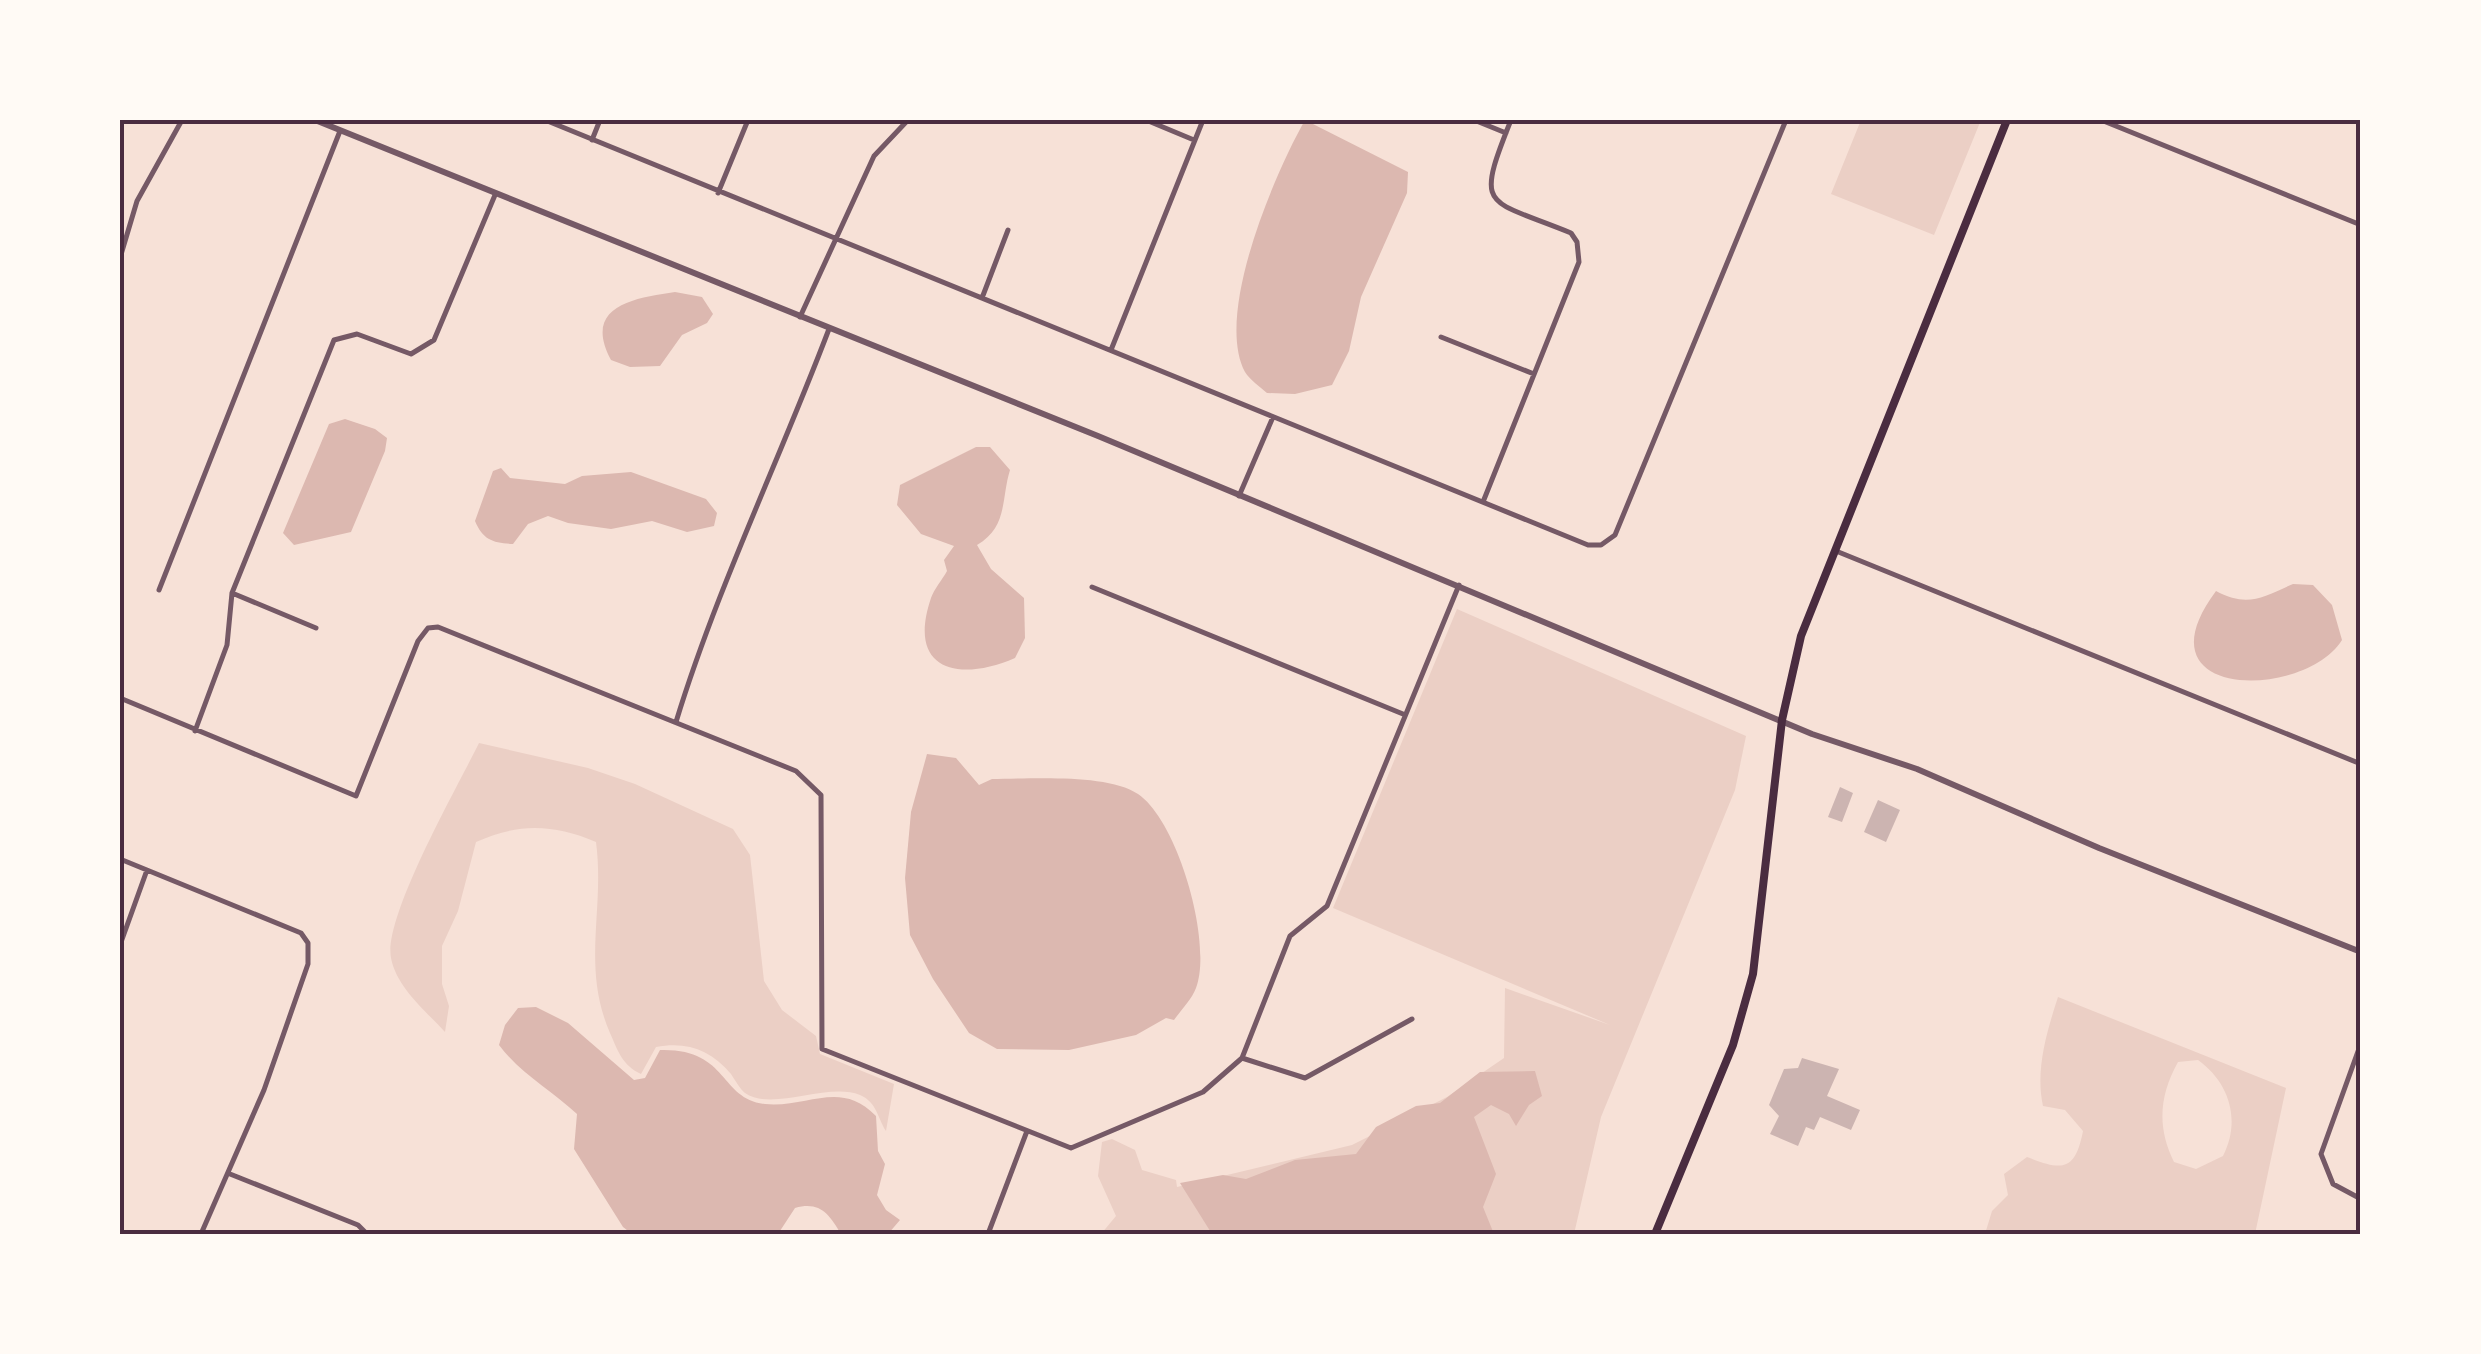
<svg xmlns="http://www.w3.org/2000/svg" width="2481" height="1354" font-family="Karla,sans-serif">
<style>
.green{fill:#ebcfc5;fill-rule:evenodd}
.water{fill:#dcb8b0}
.building{fill:#ccb4b1}
.lines{fill:none;stroke-linecap:round;stroke-linejoin:round}
.minor{stroke:#755966;stroke-width:5}
.tertiary{stroke:#755966;stroke-width:6}
.secondary{stroke:#4a2c40;stroke-width:8}
.neatline{fill:none;stroke:#4a2c40;stroke-width:4}
</style>
<rect width="100%" height="100%" fill="#f7e1d7"/>
<path class="green" d="M 1861,120 L 1981,120 L 1934,235 L 1831,194 Z
M 1457,609 L 1746,736 L 1735,790 L 1601,1117 L 1574,1234 L 1101,1234 L 1116,1216 L 1098,1176 L 1102,1142 L 1112,1139 L 1135,1150 L 1142,1170 L 1176,1180 L 1177,1187 L 1352,1145 L 1447,1097 L 1504,1058 L 1505,988 L 1610,1025 L 1333,908 Z
M 479,743 L 588,768 L 635,784 L 733,829 L 750,855 L 764,981 L 782,1010 L 816,1036 L 820,1054 L 894,1084 L 886,1131 C 878,1119 877,1102 860,1095 C 827,1082 772,1112 745,1093 C 740,1089 735,1080 731,1074 C 711,1050 687,1041 656,1047 L 641,1074 C 622,1065 618,1051 610,1033 C 581,966 605,910 596,842 C 553,824 518,823 476,842 L 458,911 L 442,946 L 442,984 L 449,1006 L 445,1032 C 425,1010 397,988 391,958 C 383,917 458,786 479,743 Z
M 2058,997 L 2286,1088 L 2255,1234 L 1985,1234 L 1992,1211 L 2008,1195 L 2004,1174 L 2027,1157 C 2061,1170 2075,1173 2083,1131 L 2065,1110 L 2043,1106 C 2035,1070 2047,1031 2058,997 ZM 2198,1060 C 2230,1083 2241,1121 2223,1156 L 2196,1169 L 2174,1162 C 2157,1128 2159,1096 2178,1062 Z"/>
<path class="water" d="M 1305,120 L 1408,172 L 1407,193 L 1361,297 L 1349,351 L 1332,385 L 1295,394 L 1267,393 C 1260,387 1250,380 1245,372 C 1214,314 1275,173 1305,120 Z
M 675,292 L 702,297 L 713,314 L 707,323 L 682,335 L 660,366 L 630,367 L 611,360 C 582,306 634,298 675,292 Z
M 345,419 L 375,429 L 387,438 L 385,451 L 351,532 L 294,545 L 283,533 L 329,424 Z
M 976,447 L 990,447 L 1010,470 C 1001,499 1008,527 977,545 L 991,569 L 1024,598 L 1025,638 L 1015,658 C 960,682 906,672 931,598 C 934,589 942,580 947,571 L 944,560 L 954,546 L 921,534 L 897,505 L 900,485 Z
M 501,468 L 510,478 L 565,484 L 582,476 L 631,472 L 706,499 L 717,513 L 714,526 L 687,532 L 652,521 L 611,529 L 568,523 L 548,516 L 528,524 L 513,544 C 493,543 483,540 475,521 L 493,471 Z
M 2293,584 L 2313,585 L 2332,605 L 2342,640 C 2304,700 2134,701 2216,591 C 2248,608 2263,597 2293,584 Z
M 927,754 L 956,758 L 979,785 L 992,779 C 1029,779 1107,773 1138,794 C 1178,821 1213,943 1196,988 C 1192,999 1181,1010 1174,1020 L 1166,1018 L 1136,1035 L 1069,1050 L 997,1049 L 969,1033 L 933,979 L 910,935 L 905,878 L 911,812 Z
M 536,1007 L 568,1023 L 634,1080 L 645,1078 L 660,1050 C 729,1048 719,1099 765,1104 C 809,1108 840,1079 876,1116 L 878,1151 L 885,1164 L 877,1195 L 886,1210 L 900,1220 L 888,1234 L 841,1234 C 829,1214 820,1201 795,1208 L 778,1234 L 632,1234 L 623,1227 L 574,1149 L 577,1114 C 551,1090 521,1074 499,1045 L 505,1025 L 518,1008 Z
M 1535,1071 L 1542,1096 L 1529,1105 L 1516,1126 L 1509,1114 L 1491,1105 L 1474,1117 L 1496,1174 L 1483,1207 L 1494,1234 L 1212,1234 L 1180,1183 L 1223,1175 L 1246,1179 L 1295,1160 L 1356,1154 L 1376,1127 L 1416,1106 L 1440,1103 L 1480,1072 Z"/>
<path class="building" d="M 1840,787 L 1853,793 L 1842,822 L 1828,817 Z
M 1878,800 L 1900,810 L 1886,842 L 1864,832 Z
M 1802,1058 L 1839,1069 L 1827,1096 L 1860,1110 L 1851,1130 L 1820,1117 L 1814,1130 L 1806,1127 L 1798,1146 L 1770,1134 L 1779,1116 L 1769,1105 L 1784,1069 L 1798,1068 Z"/>
<g class="lines">
<path class="minor" d="M 545,120 L 1588,545 L 1601,545 L 1615,535 L 1786,120
M 1146,120 L 1194,140
M 1474,120 L 1506,133
M 2101,120 L 2361,225
M 592,140 L 600,120
M 718,193 L 748,120
M 120,258 L 137,201 L 182,120
M 982,298 L 1008,230
M 800,317 L 874,156 L 908,120
M 1441,337 L 1534,374
M 1111,350 L 1203,120
M 1239,496 L 1273,417
M 1483,502 L 1579,262 L 1577,242 L 1571,233 C 1486,198 1474,212 1511,120
M 1836,551 L 2361,764
M 1092,587 L 1403,714
M 159,590 L 340,131
M 232,593 L 316,628
M 120,698 L 356,796 L 418,641 L 428,628 L 438,627 L 796,771 L 821,795 L 822,1049 L 1071,1148 L 1203,1092 L 1242,1058 L 1290,936 L 1327,906 L 1459,585
M 676,722 C 717,588 779,461 829,329
M 195,731 L 227,645 L 232,593 L 334,340 L 357,334 L 411,354 L 434,340 L 495,195
M 120,859 L 301,933 L 308,943 L 308,964 L 264,1090 L 201,1234
M 120,945 L 147,870
M 2361,1043 L 2321,1154 L 2333,1184 L 2361,1199
M 1242,1058 L 1305,1078 L 1412,1019
M 230,1174 L 358,1225 L 367,1234
M 988,1234 L 1027,1131"/>
<path class="tertiary" d="M 315,120 L 1098,436 L 1812,734 L 1917,769 L 2099,848 L 2361,952"/>
<path class="secondary" d="M 1655,1234 L 1733,1045 L 1753,974 L 1782,720 L 1801,636 L 2007,120"/>
</g>
<rect width="2481" height="1354" fill="none" stroke="#fffaf5" stroke-width="245"/>
<rect x="122" y="122" width="2236" height="1110" class="neatline"/>
</svg>
